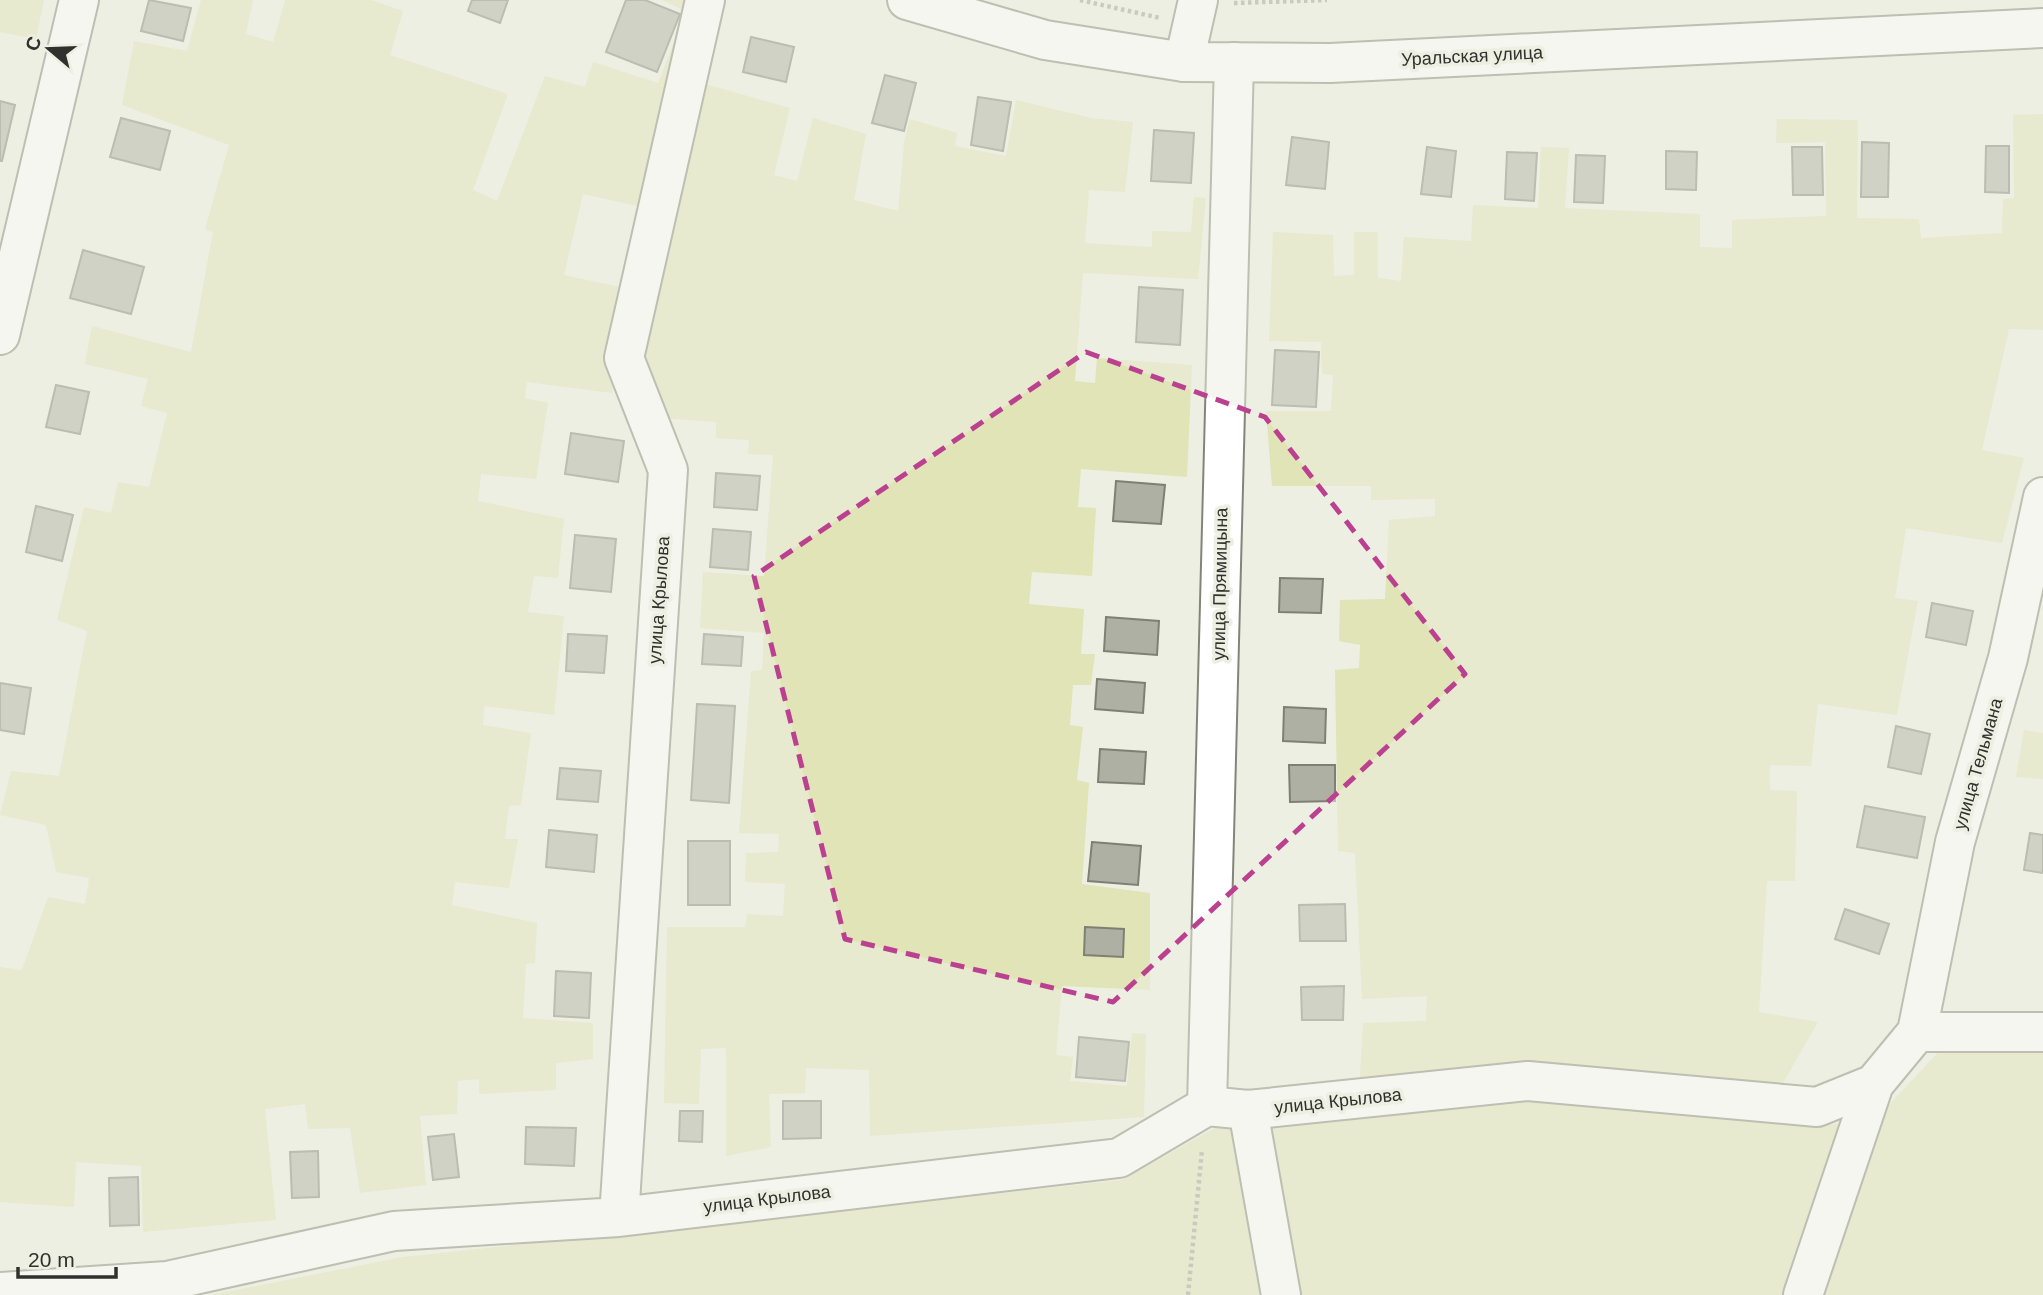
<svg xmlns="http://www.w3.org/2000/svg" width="2043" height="1295" font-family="Helvetica,sans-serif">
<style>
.green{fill:#e0e4b6}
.building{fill:#afb0a4;stroke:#7f8075;stroke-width:2}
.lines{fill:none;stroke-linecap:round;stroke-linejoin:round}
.minor-casing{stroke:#84857a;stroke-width:42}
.major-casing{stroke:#84857a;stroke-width:42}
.path{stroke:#9e9f96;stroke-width:4.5;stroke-dasharray:3.5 3.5;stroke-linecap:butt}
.minor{stroke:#fff;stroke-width:38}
.major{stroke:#fff;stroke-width:38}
.marked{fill:none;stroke:#bb4090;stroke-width:5;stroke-dasharray:14 9;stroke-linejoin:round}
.labels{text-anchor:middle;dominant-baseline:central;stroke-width:7;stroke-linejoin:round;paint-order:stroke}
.street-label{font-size:18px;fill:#30302c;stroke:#edefe2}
</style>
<rect width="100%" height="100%" fill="#edefe2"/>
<path class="green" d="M 0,0 L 44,0 L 36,39 L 0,32 Z
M 201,0 L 253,0 L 246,34 L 273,42 L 285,0 L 371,0 L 403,11 L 390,55 L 508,94 L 473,190 L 497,201 L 545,76 L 585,87 L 593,62 L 658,83 L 686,11 L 662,0 L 697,0 L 647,208 L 583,194 L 564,275 L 629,289 L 612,393 L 527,382 L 525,398 L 548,403 L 536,479 L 481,474 L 478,501 L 564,519 L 558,578 L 534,576 L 528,612 L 564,616 L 554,715 L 484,706 L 483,725 L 531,733 L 521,805 L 509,806 L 505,839 L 518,839 L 509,888 L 455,882 L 452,905 L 537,923 L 535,963 L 526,964 L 523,1018 L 593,1023 L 593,1059 L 556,1063 L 556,1090 L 479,1094 L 479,1079 L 458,1081 L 457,1114 L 420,1116 L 426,1185 L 360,1193 L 350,1128 L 308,1129 L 305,1104 L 265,1109 L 276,1220 L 143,1232 L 141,1166 L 76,1162 L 74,1207 L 0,1202 L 0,967 L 22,970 L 48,897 L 85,904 L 89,878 L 56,872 L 46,825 L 0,815 L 11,771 L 59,776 L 87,631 L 57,620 L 84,507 L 111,513 L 118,482 L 149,487 L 167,413 L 141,406 L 148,379 L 85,364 L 92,326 L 191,352 L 213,232 L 205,229 L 229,145 L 122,105 L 134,41 L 187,51 Z
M 705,84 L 790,108 L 774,175 L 797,181 L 813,118 L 866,134 L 854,200 L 898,211 L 904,143 L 910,119 L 957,133 L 955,146 L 1006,156 L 1016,100 L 1091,118 L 1133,122 L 1125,192 L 1089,190 L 1085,243 L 1152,247 L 1152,231 L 1191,232 L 1194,197 L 1206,198 L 1198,279 L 1083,273 L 1075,381 L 1095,383 L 1097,358 L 1192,365 L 1187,477 L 1081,469 L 1078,507 L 1096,508 L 1092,576 L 1032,572 L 1029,604 L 1084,609 L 1081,654 L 1095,654 L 1091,685 L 1073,685 L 1070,725 L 1083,727 L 1077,780 L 1089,783 L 1082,884 L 1150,893 L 1150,990 L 1062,986 L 1056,1055 L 1073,1057 L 1070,1081 L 1127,1086 L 1132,1033 L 1146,1034 L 1144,1117 L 870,1136 L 869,1070 L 806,1068 L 805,1093 L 769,1094 L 771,1147 L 726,1156 L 726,1048 L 701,1049 L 699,1104 L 664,1103 L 667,927 L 745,927 L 747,914 L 783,916 L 785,884 L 745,882 L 746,853 L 778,852 L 779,834 L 739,833 L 751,671 L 762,670 L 764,633 L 700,628 L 703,572 L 764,576 L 773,455 L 748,454 L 749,440 L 716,438 L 716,422 L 661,418 L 643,363 Z
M 2043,114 L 2043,330 L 2009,329 L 1982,450 L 2024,458 L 2002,543 L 1906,528 L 1895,598 L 1918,601 L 1897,715 L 1818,704 L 1811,766 L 1770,765 L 1770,790 L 1797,791 L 1795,881 L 1767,881 L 1759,1012 L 1818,1022 L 1779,1090 L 1487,1068 L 1360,1077 L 1363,1023 L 1426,1021 L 1427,996 L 1362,999 L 1355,853 L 1338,851 L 1335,670 L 1359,668 L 1360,645 L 1339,641 L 1340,600 L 1385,599 L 1389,520 L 1435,516 L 1435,499 L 1371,500 L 1371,486 L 1272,486 L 1266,411 L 1331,411 L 1333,375 L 1322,374 L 1321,342 L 1269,341 L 1273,232 L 1333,235 L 1334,276 L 1354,275 L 1354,232 L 1378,232 L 1378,278 L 1401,281 L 1404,237 L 1471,241 L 1473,205 L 1538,208 L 1541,147 L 1569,148 L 1565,208 L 1700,214 L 1700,247 L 1732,248 L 1732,220 L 1826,216 L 1825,142 L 1776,143 L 1777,119 L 1858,120 L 1857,218 L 1919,219 L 1921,238 L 2002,233 L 2003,199 L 2014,198 L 2013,115 Z
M 2024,730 L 2043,733 L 2043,779 L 2016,777 Z
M 1948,1042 L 2043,1043 L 2043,1295 L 211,1295 L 403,1257 L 1122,1180 L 1222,1124 L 1280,1128 L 1539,1099 L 1822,1126 L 1877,1117 Z"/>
<path class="building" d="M 149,0 L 191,8 L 183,41 L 141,31 Z
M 472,0 L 508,0 L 500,23 L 468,11 Z
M 626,0 L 645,0 L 680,14 L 657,72 L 606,52 Z
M 751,37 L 794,47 L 786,82 L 743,72 Z
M 885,75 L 916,83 L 904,131 L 872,123 Z
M 978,97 L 1011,102 L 1003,151 L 971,145 Z
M 0,101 L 15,105 L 2,161 L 0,161 Z
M 121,118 L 170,131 L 160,170 L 110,157 Z
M 1154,130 L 1194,133 L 1191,183 L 1151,181 Z
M 1292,137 L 1329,142 L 1325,189 L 1286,185 Z
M 1862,142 L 1889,143 L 1888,197 L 1861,197 Z
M 1986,146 L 2009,146 L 2009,193 L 1985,192 Z
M 1427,147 L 1456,151 L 1451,197 L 1421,194 Z
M 1792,147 L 1822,147 L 1823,195 L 1793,195 Z
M 1666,151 L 1697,152 L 1696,190 L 1666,189 Z
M 1507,152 L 1537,153 L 1534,201 L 1505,199 Z
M 1576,155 L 1605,156 L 1603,203 L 1574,202 Z
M 83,250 L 144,267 L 131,314 L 70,298 Z
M 1139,287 L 1183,290 L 1180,345 L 1136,342 Z
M 1275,350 L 1319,352 L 1316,407 L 1272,405 Z
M 56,385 L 89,392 L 80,434 L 46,427 Z
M 571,433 L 624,441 L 618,482 L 565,474 Z
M 716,473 L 760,476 L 757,510 L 714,507 Z
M 1116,481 L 1165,485 L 1161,524 L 1113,521 Z
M 36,506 L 73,515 L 62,561 L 26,552 Z
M 713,529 L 751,532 L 748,570 L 710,567 Z
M 575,535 L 616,539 L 611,592 L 570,588 Z
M 1280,578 L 1323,579 L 1321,613 L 1279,612 Z
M 1932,603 L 1973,611 L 1966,645 L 1926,637 Z
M 1106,617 L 1159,621 L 1157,655 L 1104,651 Z
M 568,634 L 607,636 L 604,673 L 566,671 Z
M 704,634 L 743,637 L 741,666 L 702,664 Z
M 1097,679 L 1145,683 L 1143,713 L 1095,709 Z
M 0,683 L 31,688 L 24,734 L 0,730 Z
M 697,704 L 735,706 L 729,803 L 691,800 Z
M 1284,707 L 1326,709 L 1325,743 L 1283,741 Z
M 1896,726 L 1930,734 L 1921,774 L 1888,767 Z
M 1100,749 L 1146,752 L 1144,784 L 1098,782 Z
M 1289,765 L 1335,765 L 1335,801 L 1290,802 Z
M 560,768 L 601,771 L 598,802 L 557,799 Z
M 1865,806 L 1925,817 L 1917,858 L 1857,847 Z
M 549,830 L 597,835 L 594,872 L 546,867 Z
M 2030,833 L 2043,835 L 2043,873 L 2024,870 Z
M 688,841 L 730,841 L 730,905 L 688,905 Z
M 1092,842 L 1141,846 L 1138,885 L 1088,881 Z
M 1345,904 L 1346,941 L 1300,941 L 1299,905 Z
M 1845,909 L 1889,924 L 1879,954 L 1835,939 Z
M 1085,927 L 1124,929 L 1123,957 L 1084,955 Z
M 556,971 L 591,973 L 589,1018 L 554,1016 Z
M 1344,986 L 1343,1020 L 1302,1020 L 1301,987 Z
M 1079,1037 L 1129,1042 L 1125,1081 L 1076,1077 Z
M 783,1101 L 821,1101 L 821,1138 L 783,1139 Z
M 680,1111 L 703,1111 L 702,1142 L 679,1141 Z
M 526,1127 L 576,1128 L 574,1166 L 525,1164 Z
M 454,1134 L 459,1177 L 433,1180 L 428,1137 Z
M 318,1151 L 319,1197 L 292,1198 L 290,1152 Z
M 138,1177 L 139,1225 L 110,1226 L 109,1178 Z"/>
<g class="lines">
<defs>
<path id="minor" d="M 705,0 L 624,358 L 668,470 L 619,1217 L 1119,1158 L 1207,1106 L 1248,1110 L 1528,1081 L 1817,1107 L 1874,1084 L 1917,1032 L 2043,1032
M 1184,62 L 1198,0
M 0,335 L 79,0
M 1917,1032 L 1955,842 L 2008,658 L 2043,497
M 1207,1106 L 1234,62
M 1248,1110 L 1281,1295
M 0,1292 L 167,1281 L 394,1231 L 619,1217
M 1803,1295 L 1874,1084"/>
<path id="major" d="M 907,0 L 1045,40 L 1184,62 L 1330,63 L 2043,28"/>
</defs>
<use href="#minor" class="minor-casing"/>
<use href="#major" class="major-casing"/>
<path class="path" d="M 1080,0 L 1160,18
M 1234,3 L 1327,0
M 1188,1295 L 1202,1150"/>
<use href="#minor" class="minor"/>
<use href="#major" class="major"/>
</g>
<path d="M0 0H2043V1295H0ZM 1086,352 L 1265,417 L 1465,674 L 1113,1002 L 845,939 L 754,576 Z" fill="#edefe2" fill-opacity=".55" fill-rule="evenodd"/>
<path class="marked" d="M 1086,352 L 1265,417 L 1465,674 L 1113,1002 L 845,939 L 754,576 Z"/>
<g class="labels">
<g class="street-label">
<text transform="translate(1472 56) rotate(-3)">Уральская улица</text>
<text transform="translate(1220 584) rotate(-89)">улица Прямицына</text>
<text transform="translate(659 600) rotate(-86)">улица Крылова</text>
<text transform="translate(1978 764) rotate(-74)">улица Тельмана</text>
<text transform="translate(1338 1101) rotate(-6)">улица Крылова</text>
<text transform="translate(767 1199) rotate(-7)">улица Крылова</text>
</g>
</g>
<g transform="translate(49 49) rotate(289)" stroke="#edefe2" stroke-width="5" paint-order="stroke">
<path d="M0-5L12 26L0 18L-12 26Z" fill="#30302c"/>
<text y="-10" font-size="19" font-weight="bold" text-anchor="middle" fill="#30302c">С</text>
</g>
<path d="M18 1267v10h98v-10" fill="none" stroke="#30302c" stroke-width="3.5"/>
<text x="28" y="1267" font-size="21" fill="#30302c" stroke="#edefe2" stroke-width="5" paint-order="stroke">20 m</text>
</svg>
